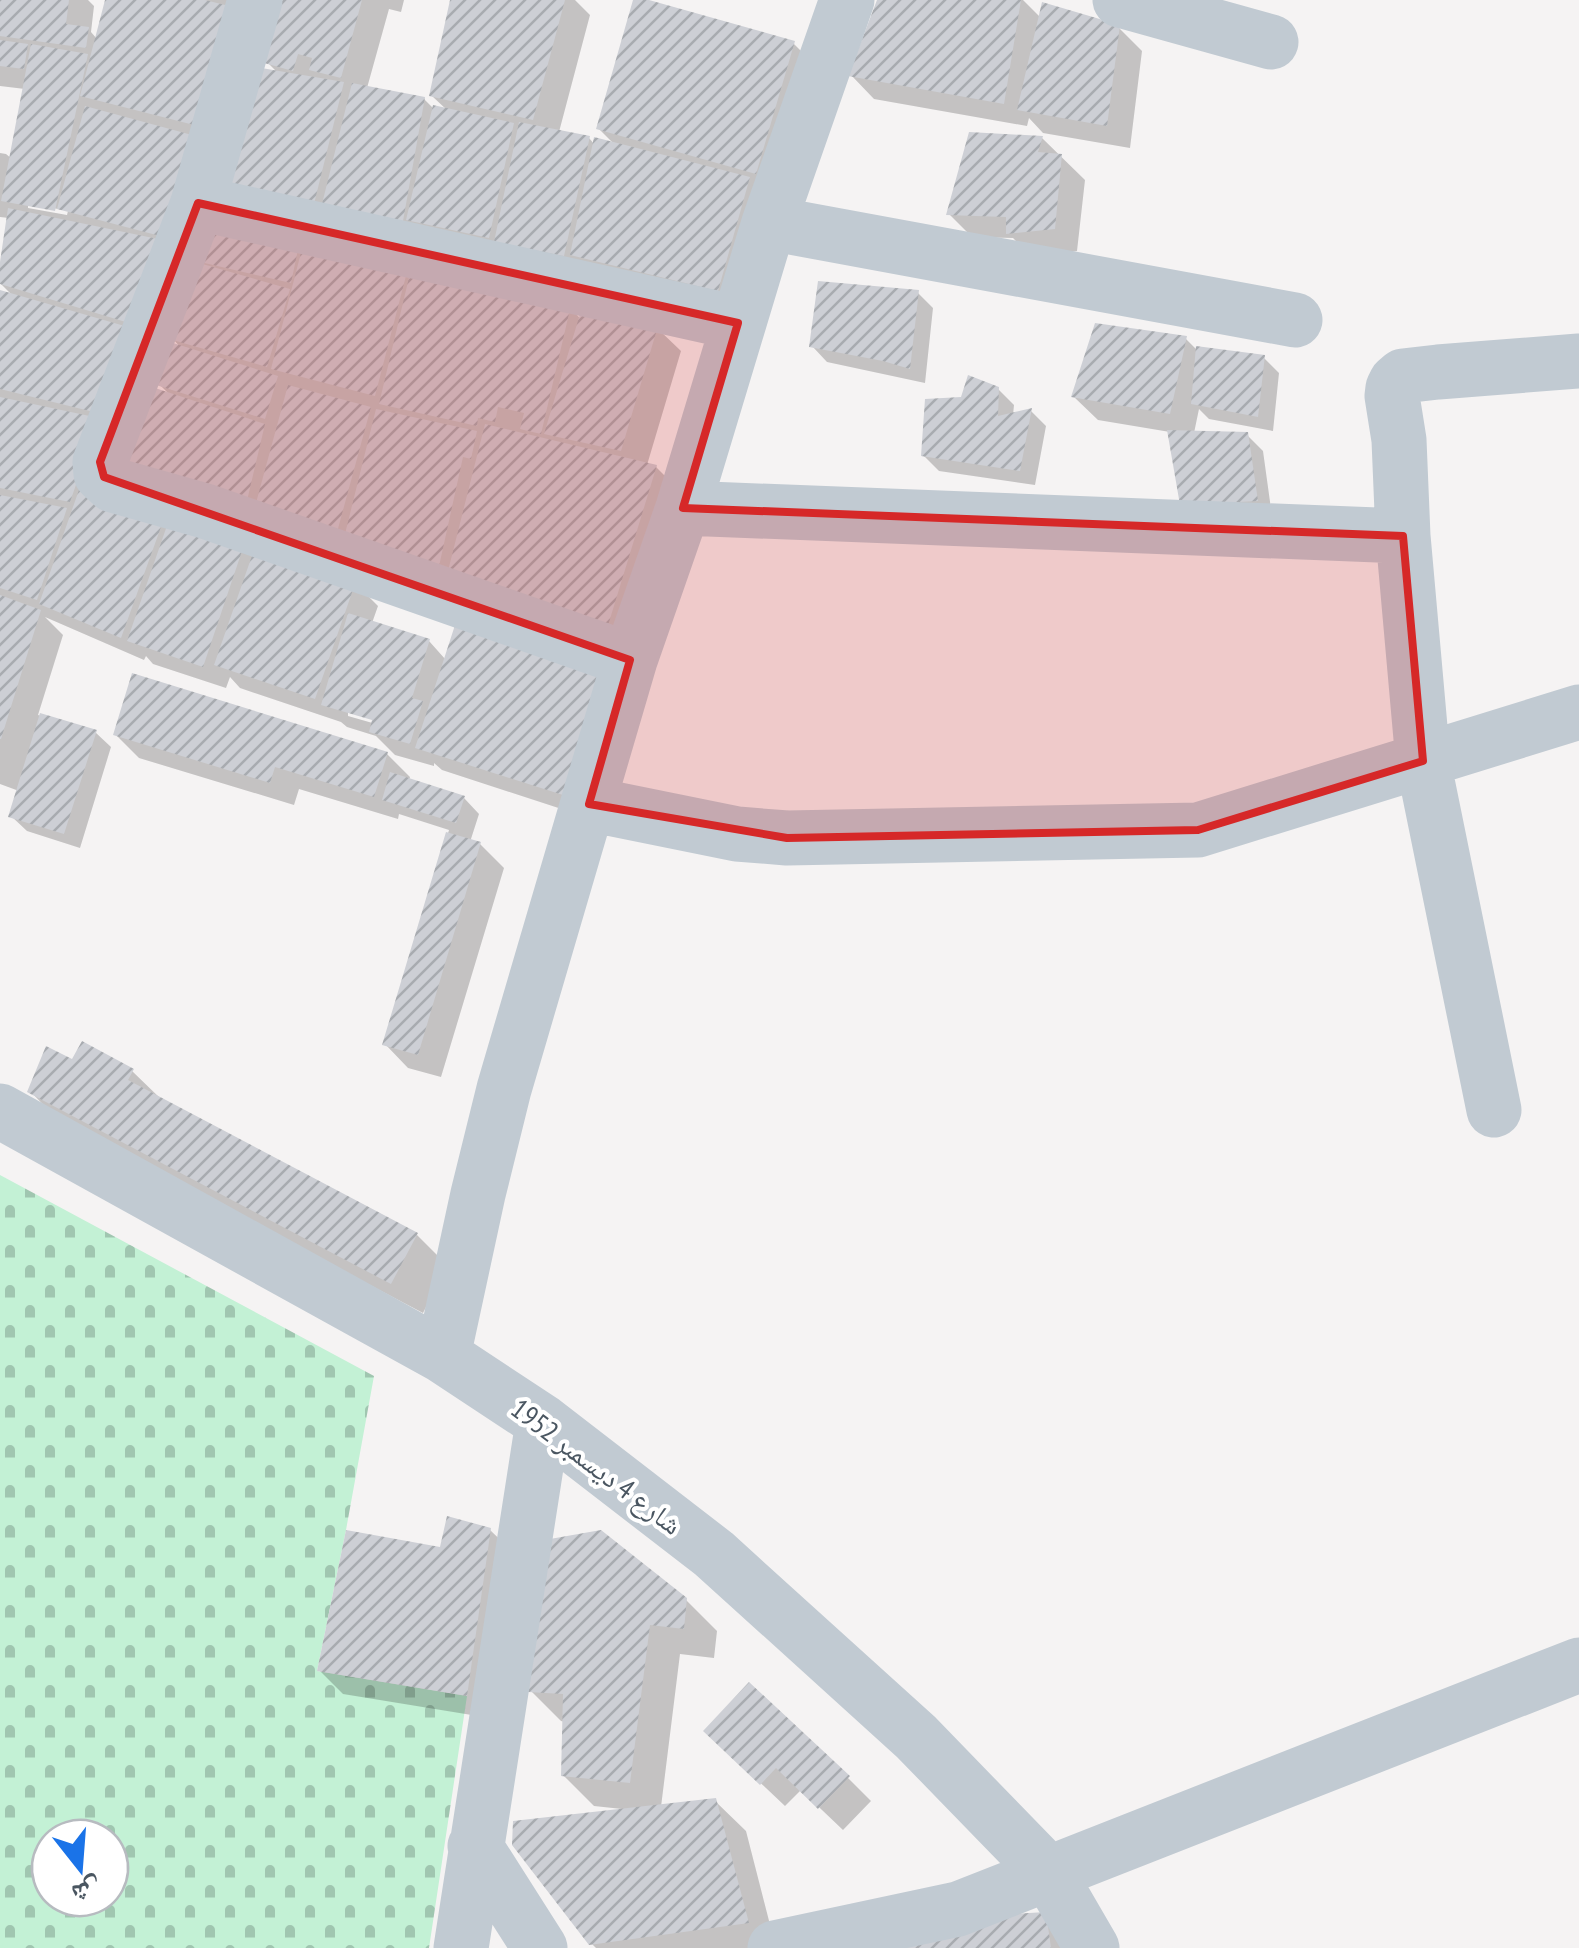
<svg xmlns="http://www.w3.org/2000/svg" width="1579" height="1948" font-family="'PT Sans Narrow','Noto Naskh Arabic',sans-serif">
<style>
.cemetery{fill:url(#cemetery-stones);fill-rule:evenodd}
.shadow{fill:#0003;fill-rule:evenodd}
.building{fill:url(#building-hatch)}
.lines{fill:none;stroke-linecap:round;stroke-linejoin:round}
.minor{stroke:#c1cad2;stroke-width:55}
.marked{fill:#d62828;fill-opacity:0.2;stroke:#d62828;stroke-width:8;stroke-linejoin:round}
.labels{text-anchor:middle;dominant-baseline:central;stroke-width:8;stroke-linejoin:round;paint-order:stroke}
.street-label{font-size:28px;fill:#4a5661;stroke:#fff}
</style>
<defs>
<pattern id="cemetery-stones" width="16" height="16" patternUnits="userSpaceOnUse" patternTransform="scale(2.5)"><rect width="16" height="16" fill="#c3f1d5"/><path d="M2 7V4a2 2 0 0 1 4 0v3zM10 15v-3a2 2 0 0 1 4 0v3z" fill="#a0c6b0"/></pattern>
<pattern id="building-hatch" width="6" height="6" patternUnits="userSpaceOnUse" patternTransform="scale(2.5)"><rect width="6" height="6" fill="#cdcfd5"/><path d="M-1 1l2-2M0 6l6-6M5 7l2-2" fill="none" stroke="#a8abb0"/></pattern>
</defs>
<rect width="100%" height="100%" fill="#f5f3f3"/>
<path class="cemetery" d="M 0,1175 L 374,1376 L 346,1530 L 317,1671 L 467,1696 L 429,1948 L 0,1948 ZM 50,1838 L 110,1838 L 110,1898 L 50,1898 Z"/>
<path class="shadow" d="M 0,0 L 88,0 L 94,6 L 91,32 L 97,39 L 107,0 L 254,0 L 125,436 L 355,583 L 378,606 L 372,623 L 429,641 L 586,817 L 442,770 L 434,763 L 434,766 L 395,755 L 376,736 L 347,727 L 341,722 L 240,688 L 230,677 L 226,688 L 153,664 L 146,656 L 144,660 L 45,617 L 63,635 L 38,715 L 95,732 L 111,747 L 80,848 L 27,831 L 11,816 L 19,791 L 0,784 L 0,292 L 13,296 L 0,283 L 9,218 L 0,217 L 0,153 L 6,154 L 12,159 L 25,89 L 0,86 ZM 28,203 L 68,211 L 67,215 L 28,208 ZM 348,710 L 385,721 L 383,726 L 348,716 Z
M 284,0 L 404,0 L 401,12 L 389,9 L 367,88 L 424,99 L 433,108 L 448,111 L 432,96 L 453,0 L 575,0 L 590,15 L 559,132 L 589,138 L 595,145 L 615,145 L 599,129 L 636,0 L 793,43 L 824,74 L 741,313 L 252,210 L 278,73 L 267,62 Z
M 879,0 L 1023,0 L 1041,18 L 1119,28 L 1142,51 L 1130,148 L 1043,133 L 1029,118 L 1027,126 L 874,99 L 851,75 Z
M 1042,138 L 1085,180 L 1077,251 L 1032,257 L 1013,238 L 972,237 L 949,214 Z
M 207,222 L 570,308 L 581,319 L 657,328 L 681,351 L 647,465 L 656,467 L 687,498 L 636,661 L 120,468 L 171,396 L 159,384 L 182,349 L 172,338 L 198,260 Z
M 918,293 L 933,308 L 925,383 L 827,362 L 812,346 Z
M 1186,339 L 1196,349 L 1263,357 L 1279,373 L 1273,431 L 1209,419 L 1199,409 L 1194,433 L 1247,435 L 1263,451 L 1272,516 L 1198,520 L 1170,432 L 1098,420 L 1074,397 Z
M 998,389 L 1014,405 L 1013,415 L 1031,411 L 1046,426 L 1035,485 L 939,471 L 923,455 L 963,399 Z
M 115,734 L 387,754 L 410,777 L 409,781 L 464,798 L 479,814 L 470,842 L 480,844 L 504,868 L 441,1077 L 408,1068 L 385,1044 L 449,830 L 399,814 L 398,819 L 299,789 L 294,805 L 139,758 Z
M 73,1063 L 132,1071 L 162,1100 L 417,1235 L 447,1265 L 423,1313 L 60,1122 L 30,1091 Z
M 490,1530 L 514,1553 L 490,1718 L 343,1694 L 320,1671 L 442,1550 Z
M 686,1600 L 717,1631 L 714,1658 L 680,1654 L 661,1807 L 715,1801 L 746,1831 L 776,1948 L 596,1948 L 591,1943 L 622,1809 L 594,1806 L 563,1775 L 565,1722 L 561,1721 L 531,1691 Z
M 730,1754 L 848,1778 L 871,1801 L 843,1830 L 801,1790 L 785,1806 Z
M 1045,1914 L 1070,1948 L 909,1948 Z"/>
<path class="building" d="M 0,0 L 69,0 L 66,24 L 89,27 L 86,48 L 0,36 Z
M 105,0 L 205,0 L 229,6 L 198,126 L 80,96 Z
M 281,0 L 362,0 L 341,78 L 309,70 L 312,58 L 298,54 L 293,71 L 264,63 Z
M 450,0 L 565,0 L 533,120 L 429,96 Z
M 633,0 L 649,0 L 795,41 L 756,174 L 596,129 Z
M 877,0 L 1021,0 L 1004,104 L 848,76 Z
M 1042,2 L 1120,25 L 1107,126 L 1017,110 Z
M 0,40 L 28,44 L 24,69 L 0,66 Z
M 31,44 L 88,54 L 55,211 L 1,201 Z
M 250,66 L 344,82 L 314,204 L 226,187 Z
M 352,83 L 425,97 L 403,221 L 322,204 Z
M 433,105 L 514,123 L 489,238 L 406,220 Z
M 85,106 L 192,135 L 164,237 L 57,209 Z
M 519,122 L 590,136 L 564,256 L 494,242 Z
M 969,132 L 1043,136 L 1038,152 L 1062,154 L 1055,229 L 1006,234 L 1006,217 L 946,215 Z
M 594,137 L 750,177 L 718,291 L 570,255 Z
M 8,208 L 158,239 L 129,323 L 0,284 L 0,262 Z
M 205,219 L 300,240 L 291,283 L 196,261 Z
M 304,241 L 408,268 L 375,396 L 271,369 Z
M 192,261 L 290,289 L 267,367 L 169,339 Z
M 411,269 L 571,305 L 541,434 L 520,429 L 524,413 L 498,407 L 495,422 L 478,418 L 477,426 L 379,404 Z
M 818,281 L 919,290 L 910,369 L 883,361 L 809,347 Z
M 0,290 L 128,327 L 102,414 L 0,389 Z
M 583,304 L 658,326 L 621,451 L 544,434 Z
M 1095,323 L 1187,336 L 1170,414 L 1071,397 Z
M 170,342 L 278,376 L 265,419 L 156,385 Z
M 1196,346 L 1265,355 L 1258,417 L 1191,404 Z
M 968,375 L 999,387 L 998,416 L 1032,408 L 1020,471 L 921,456 L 925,399 L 961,397 Z
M 288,385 L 371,407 L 336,536 L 253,514 Z
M 152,387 L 265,424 L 246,505 L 117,469 Z
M 0,397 L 99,418 L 70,502 L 0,488 Z
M 376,409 L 477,431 L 471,459 L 463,457 L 436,580 L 342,546 Z
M 485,424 L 657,465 L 606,632 L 447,575 Z
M 1167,430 L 1248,432 L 1258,501 L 1180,505 Z
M 80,487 L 166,513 L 121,638 L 39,604 Z
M 0,495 L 67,508 L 37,600 L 0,588 Z
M 171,514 L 246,539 L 203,667 L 127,641 Z
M 255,547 L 356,581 L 315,699 L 214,665 Z
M 0,595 L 41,610 L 1,739 L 0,739 Z
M 348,613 L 430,639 L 412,698 L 423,701 L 410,744 L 369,732 L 372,720 L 321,705 Z
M 456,622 L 604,670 L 563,795 L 415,748 Z
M 132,673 L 388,752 L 374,797 L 275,767 L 270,783 L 113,735 Z
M 40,713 L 97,730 L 64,834 L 8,817 Z
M 390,772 L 465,796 L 456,823 L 382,800 Z
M 446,832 L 481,842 L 418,1055 L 382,1045 Z
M 82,1041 L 134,1069 L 128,1080 L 418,1233 L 391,1284 L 27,1092 L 46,1046 L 72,1059 Z
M 447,1516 L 491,1528 L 467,1696 L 317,1671 L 346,1530 L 440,1547 Z
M 601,1530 L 687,1598 L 684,1629 L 650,1625 L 630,1783 L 561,1776 L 563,1694 L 528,1692 L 550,1539 Z
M 749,1682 L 850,1776 L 818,1809 L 776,1768 L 760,1785 L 703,1731 Z
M 716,1798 L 749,1923 L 589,1945 L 512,1845 L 513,1821 Z
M 1046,1912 L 1051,1948 L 906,1948 L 905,1920 Z"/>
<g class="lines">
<path class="minor" d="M 255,0 L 198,203 L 100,462 L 101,474 L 113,485 L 205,511 L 630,660
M 1120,0 L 1271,42
M 198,203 L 738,323
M 769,223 L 1295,320
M 683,508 L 1403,536
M 589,804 L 737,834 L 787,838 L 1198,830 L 1579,712
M 1494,1110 L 1423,761 L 1403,536 L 1399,440 L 1392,396 L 1393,388 L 1396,382 L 1403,376 L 1438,372 L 1579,361
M 0,1111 L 443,1356 L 543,1422 L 714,1554 L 916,1737 L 1049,1874 L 1092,1948
M 443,1356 L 478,1194 L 504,1089 L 630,660 L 683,508 L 769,223 L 847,0
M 475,1846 L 540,1948
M 461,1948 L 543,1422
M 775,1948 L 958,1909 L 1579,1665"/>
</g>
<path class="marked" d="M 198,203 L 738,323 L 683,508 L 1403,536 L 1423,761 L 1198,830 L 787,838 L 589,804 L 630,660 L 104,477 L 100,462 Z"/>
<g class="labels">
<g class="street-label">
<text transform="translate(597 1466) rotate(37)">شارع 4 ديسمبر 1952</text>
</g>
</g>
<g transform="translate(80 1868) rotate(163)"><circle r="48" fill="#ffffff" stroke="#b7bbc0" stroke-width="2.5"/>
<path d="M0-8L18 38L0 25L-18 38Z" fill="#1a73e8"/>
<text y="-15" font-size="28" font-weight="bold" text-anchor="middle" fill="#4a5661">ش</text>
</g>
</svg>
